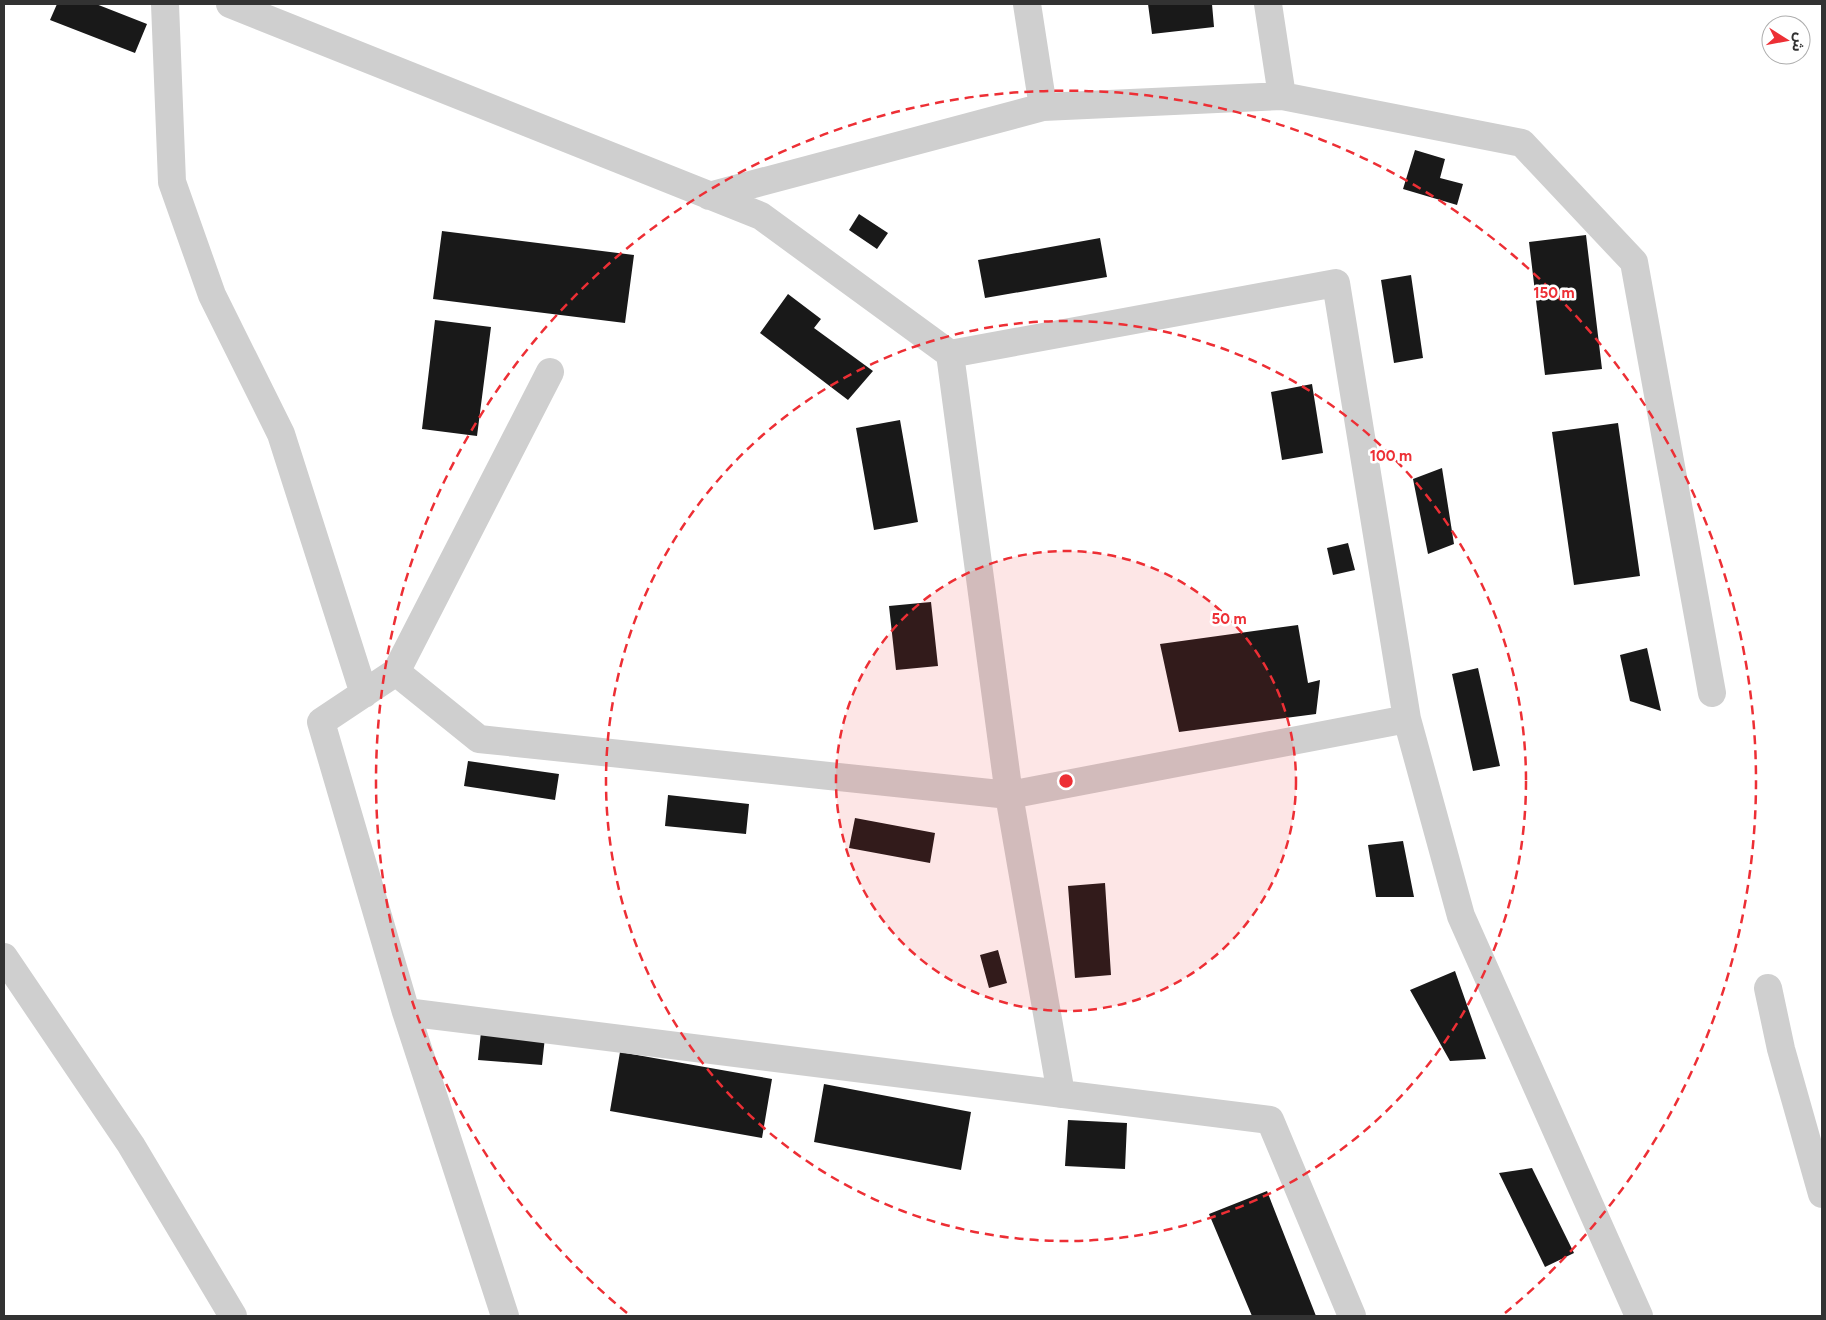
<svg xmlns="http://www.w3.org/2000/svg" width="1826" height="1320" font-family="Figtree,'Noto Sans Arabic',sans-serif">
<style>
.building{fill:#191919}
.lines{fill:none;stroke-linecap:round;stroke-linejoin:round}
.minor{stroke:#cfcfcf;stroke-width:28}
.ring{fill:none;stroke:#ed2f35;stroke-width:2.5;stroke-dasharray:9 6}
.centre{fill:#ed2f35;stroke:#fff;stroke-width:2.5}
.ring-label{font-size:15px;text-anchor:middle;font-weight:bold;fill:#ed2f35;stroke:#fff;stroke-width:5;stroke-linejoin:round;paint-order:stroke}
</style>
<rect width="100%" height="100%" fill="#fff"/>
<path class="building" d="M 57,4 L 96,4 L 147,24 L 135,53 L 50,20 Z
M 1148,4 L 1212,4 L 1214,27 L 1152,34 Z
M 1415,150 L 1445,159 L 1440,178 L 1463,184 L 1457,205 L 1403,189 Z
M 859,214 L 888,233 L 877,249 L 849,230 Z
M 442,231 L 634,255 L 625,323 L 433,299 Z
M 1586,235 L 1602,369 L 1545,375 L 1529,242 Z
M 1100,238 L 1107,277 L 985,298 L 978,260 Z
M 1411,275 L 1423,358 L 1394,363 L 1381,280 Z
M 788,294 L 821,319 L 814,328 L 873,371 L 848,400 L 760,333 Z
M 435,320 L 491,327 L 477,436 L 422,429 Z
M 1312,384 L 1323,453 L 1282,460 L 1271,392 Z
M 900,420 L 918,522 L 874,530 L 856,428 Z
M 1618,423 L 1640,576 L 1574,585 L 1552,432 Z
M 1442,468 L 1454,544 L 1428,554 L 1413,479 Z
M 1348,543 L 1355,570 L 1333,575 L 1327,548 Z
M 931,602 L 938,666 L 896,670 L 889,606 Z
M 1298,625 L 1308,683 L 1320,680 L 1316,714 L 1179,732 L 1160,644 Z
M 1647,648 L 1661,711 L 1630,701 L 1620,655 Z
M 1478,668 L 1500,766 L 1473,771 L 1452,674 Z
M 468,761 L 559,774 L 555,800 L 464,786 Z
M 668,795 L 749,804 L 746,834 L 665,826 Z
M 855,818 L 935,833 L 930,863 L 849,848 Z
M 1403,841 L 1414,897 L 1376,897 L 1368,845 Z
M 1105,883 L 1111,975 L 1075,978 L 1068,886 Z
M 998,950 L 1007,983 L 989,988 L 980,955 Z
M 1455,971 L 1486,1059 L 1450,1061 L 1410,990 Z
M 481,1032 L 545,1037 L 542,1065 L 478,1060 Z
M 620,1052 L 772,1079 L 762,1138 L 610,1111 Z
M 824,1084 L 971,1112 L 961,1170 L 814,1142 Z
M 1068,1120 L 1127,1123 L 1125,1169 L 1065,1166 Z
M 1532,1168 L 1574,1253 L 1545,1267 L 1499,1173 Z
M 1267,1191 L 1316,1316 L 1252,1316 L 1209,1214 Z"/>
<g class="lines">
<path class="minor" d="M 165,4 L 172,182 L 212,295 L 281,434 L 364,694
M 230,4 L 761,216 L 950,354 L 1009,795 L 1407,719 L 1336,283 L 950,354
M 1268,4 L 1282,96
M 1043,107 L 1282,96 L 1522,143 L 1634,262 L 1712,693
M 709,196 L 1043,107 L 1027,4
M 396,672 L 479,739 L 1009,795 L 1061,1094
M 1407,719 L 1461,916 L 1639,1316
M 4,957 L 131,1145 L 233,1316
M 1768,988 L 1781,1049 L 1822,1194
M 406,1012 L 321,722 L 396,672 L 550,372
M 505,1316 L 406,1012 L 1270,1120 L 1352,1316"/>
</g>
<circle cx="1066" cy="781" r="230" fill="#ed2f35" fill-opacity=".12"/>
<g class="ring">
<circle cx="1066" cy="781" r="230"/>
<circle cx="1066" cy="781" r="460"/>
<path d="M627 1313A690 690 0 1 1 1505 1313"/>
</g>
<circle cx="1066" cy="781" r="8" class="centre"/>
<g class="ring-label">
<text x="1554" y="298">150 m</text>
<text x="1391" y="461">100 m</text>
<text x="1229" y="624">50 m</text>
</g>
<rect width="1826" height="1320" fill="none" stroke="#323232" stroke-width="10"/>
<g transform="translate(1786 40) rotate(101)"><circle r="24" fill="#ffffff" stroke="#adadad"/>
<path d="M0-4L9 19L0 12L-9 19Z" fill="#ed2f35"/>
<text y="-8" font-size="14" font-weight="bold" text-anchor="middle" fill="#323232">ش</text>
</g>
</svg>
